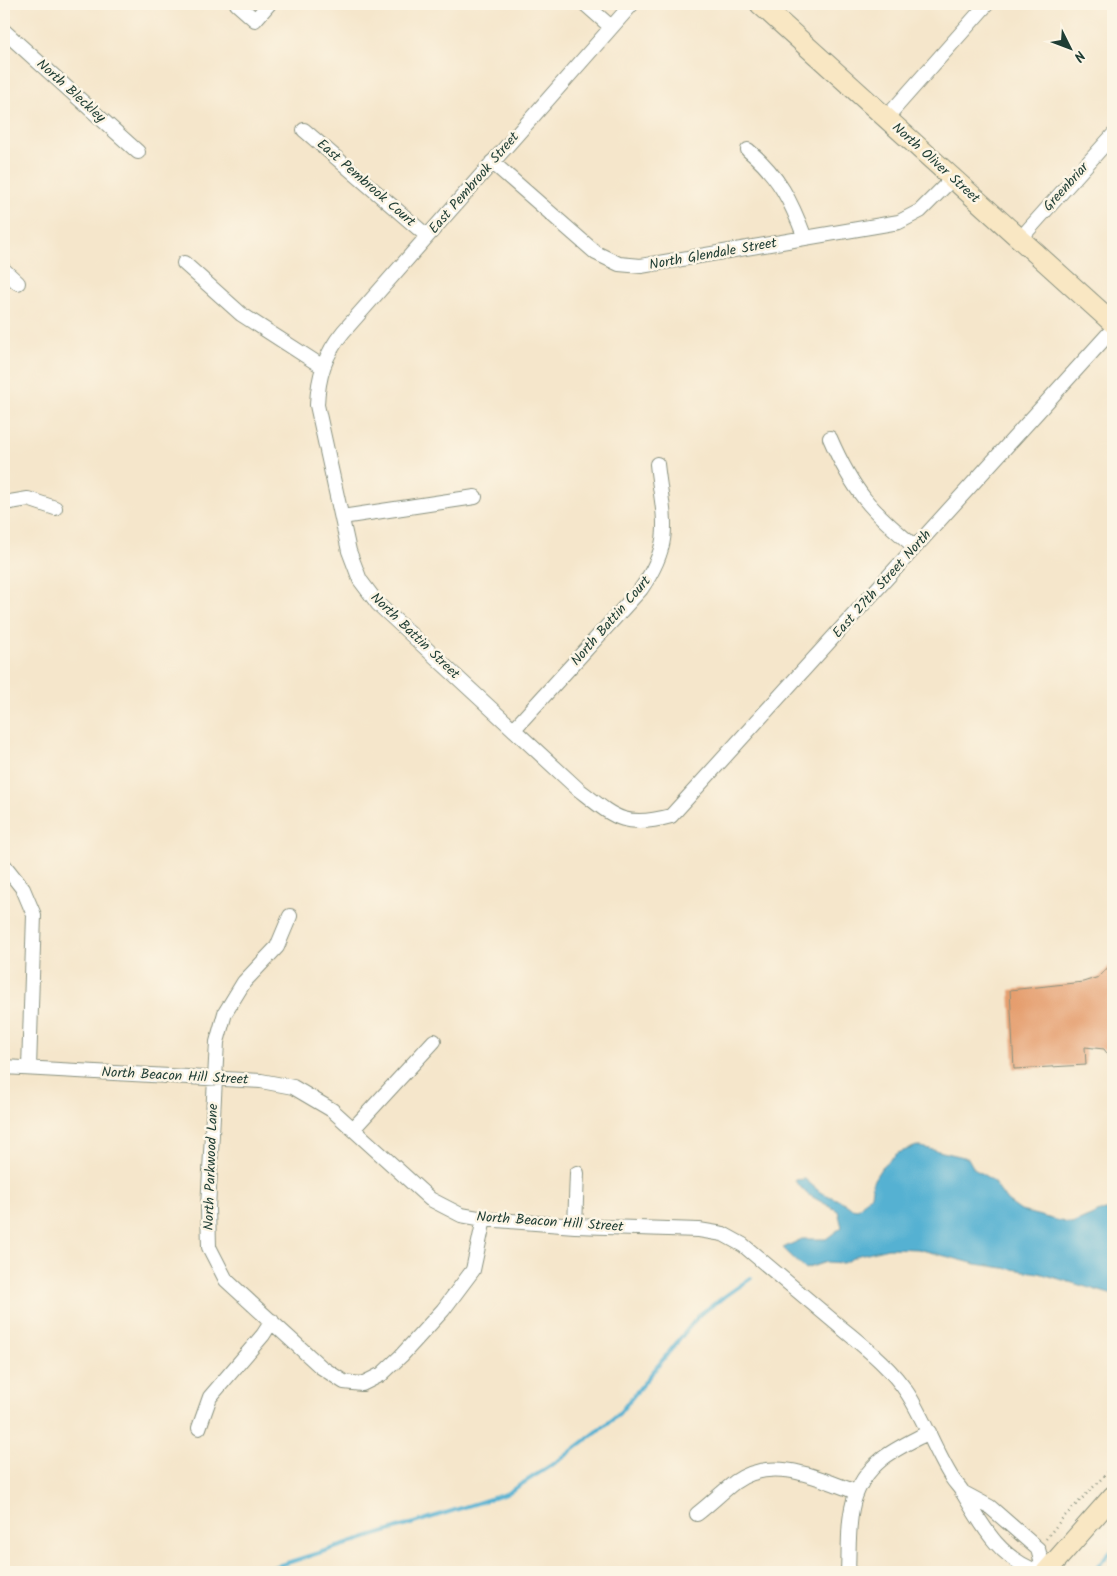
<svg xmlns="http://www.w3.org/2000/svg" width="1117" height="1576" font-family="Kalam,sans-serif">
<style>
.water{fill:#54b1d2;stroke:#3a7783}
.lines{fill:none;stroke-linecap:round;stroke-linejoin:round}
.stream{stroke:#54b1d2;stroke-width:4}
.building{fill:#e59e6e}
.minor-casing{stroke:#8a9280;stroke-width:16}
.secondary-casing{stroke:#8a9280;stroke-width:22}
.path{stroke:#8a9280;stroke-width:2.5;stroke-dasharray:1 4;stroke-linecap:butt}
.minor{stroke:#fff;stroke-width:14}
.secondary{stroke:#f9e7c3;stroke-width:20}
.labels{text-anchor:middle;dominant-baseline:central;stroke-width:5;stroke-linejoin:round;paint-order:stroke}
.street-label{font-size:14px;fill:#1f3d34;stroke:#fcf5e5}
</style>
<rect width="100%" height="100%" fill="#fcf5e5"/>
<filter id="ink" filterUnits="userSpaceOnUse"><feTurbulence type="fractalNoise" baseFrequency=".02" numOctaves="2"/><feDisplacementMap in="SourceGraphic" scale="10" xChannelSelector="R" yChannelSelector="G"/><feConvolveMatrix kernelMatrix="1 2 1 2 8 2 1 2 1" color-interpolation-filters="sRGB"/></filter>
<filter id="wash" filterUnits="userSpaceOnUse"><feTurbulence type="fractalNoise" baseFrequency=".0096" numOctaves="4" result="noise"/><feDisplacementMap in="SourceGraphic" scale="20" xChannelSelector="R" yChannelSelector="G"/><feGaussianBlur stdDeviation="1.12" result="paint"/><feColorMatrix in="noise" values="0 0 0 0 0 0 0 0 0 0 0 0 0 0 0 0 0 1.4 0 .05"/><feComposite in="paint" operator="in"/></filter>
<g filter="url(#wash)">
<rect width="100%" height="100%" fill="#f5e6cb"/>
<path class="water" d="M 917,1146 L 968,1158 L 974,1169 L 992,1180 L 1007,1201 L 1021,1211 L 1072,1224 L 1105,1210 L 1113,1210 L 1113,1295 L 1039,1273 L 976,1264 L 918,1249 L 888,1248 L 859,1255 L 843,1263 L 826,1262 L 805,1269 L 783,1248 L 802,1239 L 826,1239 L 842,1227 L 838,1211 L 807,1194 L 794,1180 L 805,1179 L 820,1192 L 843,1202 L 851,1208 L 858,1209 L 871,1195 L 873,1181 L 883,1165 L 898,1153 Z"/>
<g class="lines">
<path class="stream" d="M 258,1572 L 506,1494 L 564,1457 L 617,1416 L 700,1314 L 751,1278
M 1093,1572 L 1113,1549"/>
</g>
<g id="blocks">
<path class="building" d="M 1113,962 L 1113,1062 L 1104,1049 L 1085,1047 L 1086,1065 L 1014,1069 L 1010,990 L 1083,982 L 1099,977 Z"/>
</g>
</g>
<g filter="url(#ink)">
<use href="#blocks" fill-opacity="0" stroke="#8a9280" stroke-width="1"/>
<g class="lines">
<defs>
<path id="minor" d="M 237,4 L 255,20 L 269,4
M 585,4 L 611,27
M 632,4 L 343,332 C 325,354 318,377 317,405 L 349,551 L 360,580 L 378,604 L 578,789 C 614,817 624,829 671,816 L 1113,329
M 4,31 L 138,152
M 886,118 L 987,4
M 304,130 L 427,236
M 748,150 C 779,176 791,201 805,238
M 492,162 L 596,253 L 619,264 L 641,266 L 899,222 L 920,211 L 953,178
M 1020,239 L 1113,135
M 184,263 L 241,314 L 323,367
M 4,270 L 18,283
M 830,438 C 853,491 871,511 915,547
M 4,503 L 28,499 L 55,508
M 342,517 L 475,497
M 514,729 L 641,589 C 675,540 663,518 657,464
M 4,865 L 23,889 L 34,915 L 29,1068
M 290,916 L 277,947 L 244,982 L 225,1013 L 217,1042 L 208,1208 L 209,1247 L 226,1280 L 321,1367 L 344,1382 L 362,1384 L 382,1374 L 401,1356 L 443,1310 L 473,1270 L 484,1219
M 4,1067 L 261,1081 L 293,1087 L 332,1110 L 430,1199 L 461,1215 L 484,1219 L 575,1226 L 699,1230 L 723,1234 L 743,1245 C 775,1272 806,1298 838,1325 C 863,1346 890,1366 908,1394 C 925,1421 935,1451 952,1478 C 955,1483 960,1487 963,1493 C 983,1527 999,1558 1039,1572
M 353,1129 L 434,1041
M 575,1226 L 577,1173
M 199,1428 L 210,1397 L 263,1335 L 272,1321
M 962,1492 L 990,1507 L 1038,1549 L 1044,1572
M 697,1514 C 710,1504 722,1492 735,1482 C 772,1455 818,1478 856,1492
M 848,1572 C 850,1528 844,1490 882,1459 C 896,1448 914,1440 929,1432"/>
<path id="secondary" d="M 760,4 L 1113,323
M 1046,1572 L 1113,1496"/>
</defs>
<use href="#minor" class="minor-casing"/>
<use href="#secondary" class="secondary-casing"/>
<path class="path" d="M 1046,1539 L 1061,1520 L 1113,1467"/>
<use href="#minor" class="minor"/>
<use href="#secondary" class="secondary"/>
</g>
</g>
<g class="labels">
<g class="street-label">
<text transform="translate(71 91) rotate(42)">North Bleckley</text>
<text transform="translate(936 163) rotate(42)">North Oliver Street</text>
<text transform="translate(366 183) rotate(41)">East Pembrook Court</text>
<text transform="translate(474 183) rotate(-49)">East Pembrook Street</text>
<text transform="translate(1066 187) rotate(-48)">Greenbriar</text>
<text transform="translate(713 254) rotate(-10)">North Glendale Street</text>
<text transform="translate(882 584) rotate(-48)">East 27th Street North</text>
<text transform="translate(611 621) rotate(-49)">North Battin Court</text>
<text transform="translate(415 636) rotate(44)">North Battin Street</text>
<text transform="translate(175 1076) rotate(3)">North Beacon Hill Street</text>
<text transform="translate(211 1167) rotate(-88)">North Parkwood Lane</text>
<text transform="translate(550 1222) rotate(4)">North Beacon Hill Street</text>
</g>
</g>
<rect width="1117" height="1576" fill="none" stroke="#fcf5e5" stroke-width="20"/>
<g transform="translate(1070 48) rotate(132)" stroke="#fcf5e5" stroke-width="4" paint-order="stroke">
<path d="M0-4L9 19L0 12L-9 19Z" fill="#1f3d34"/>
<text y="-8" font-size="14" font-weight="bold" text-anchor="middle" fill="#1f3d34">N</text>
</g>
</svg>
